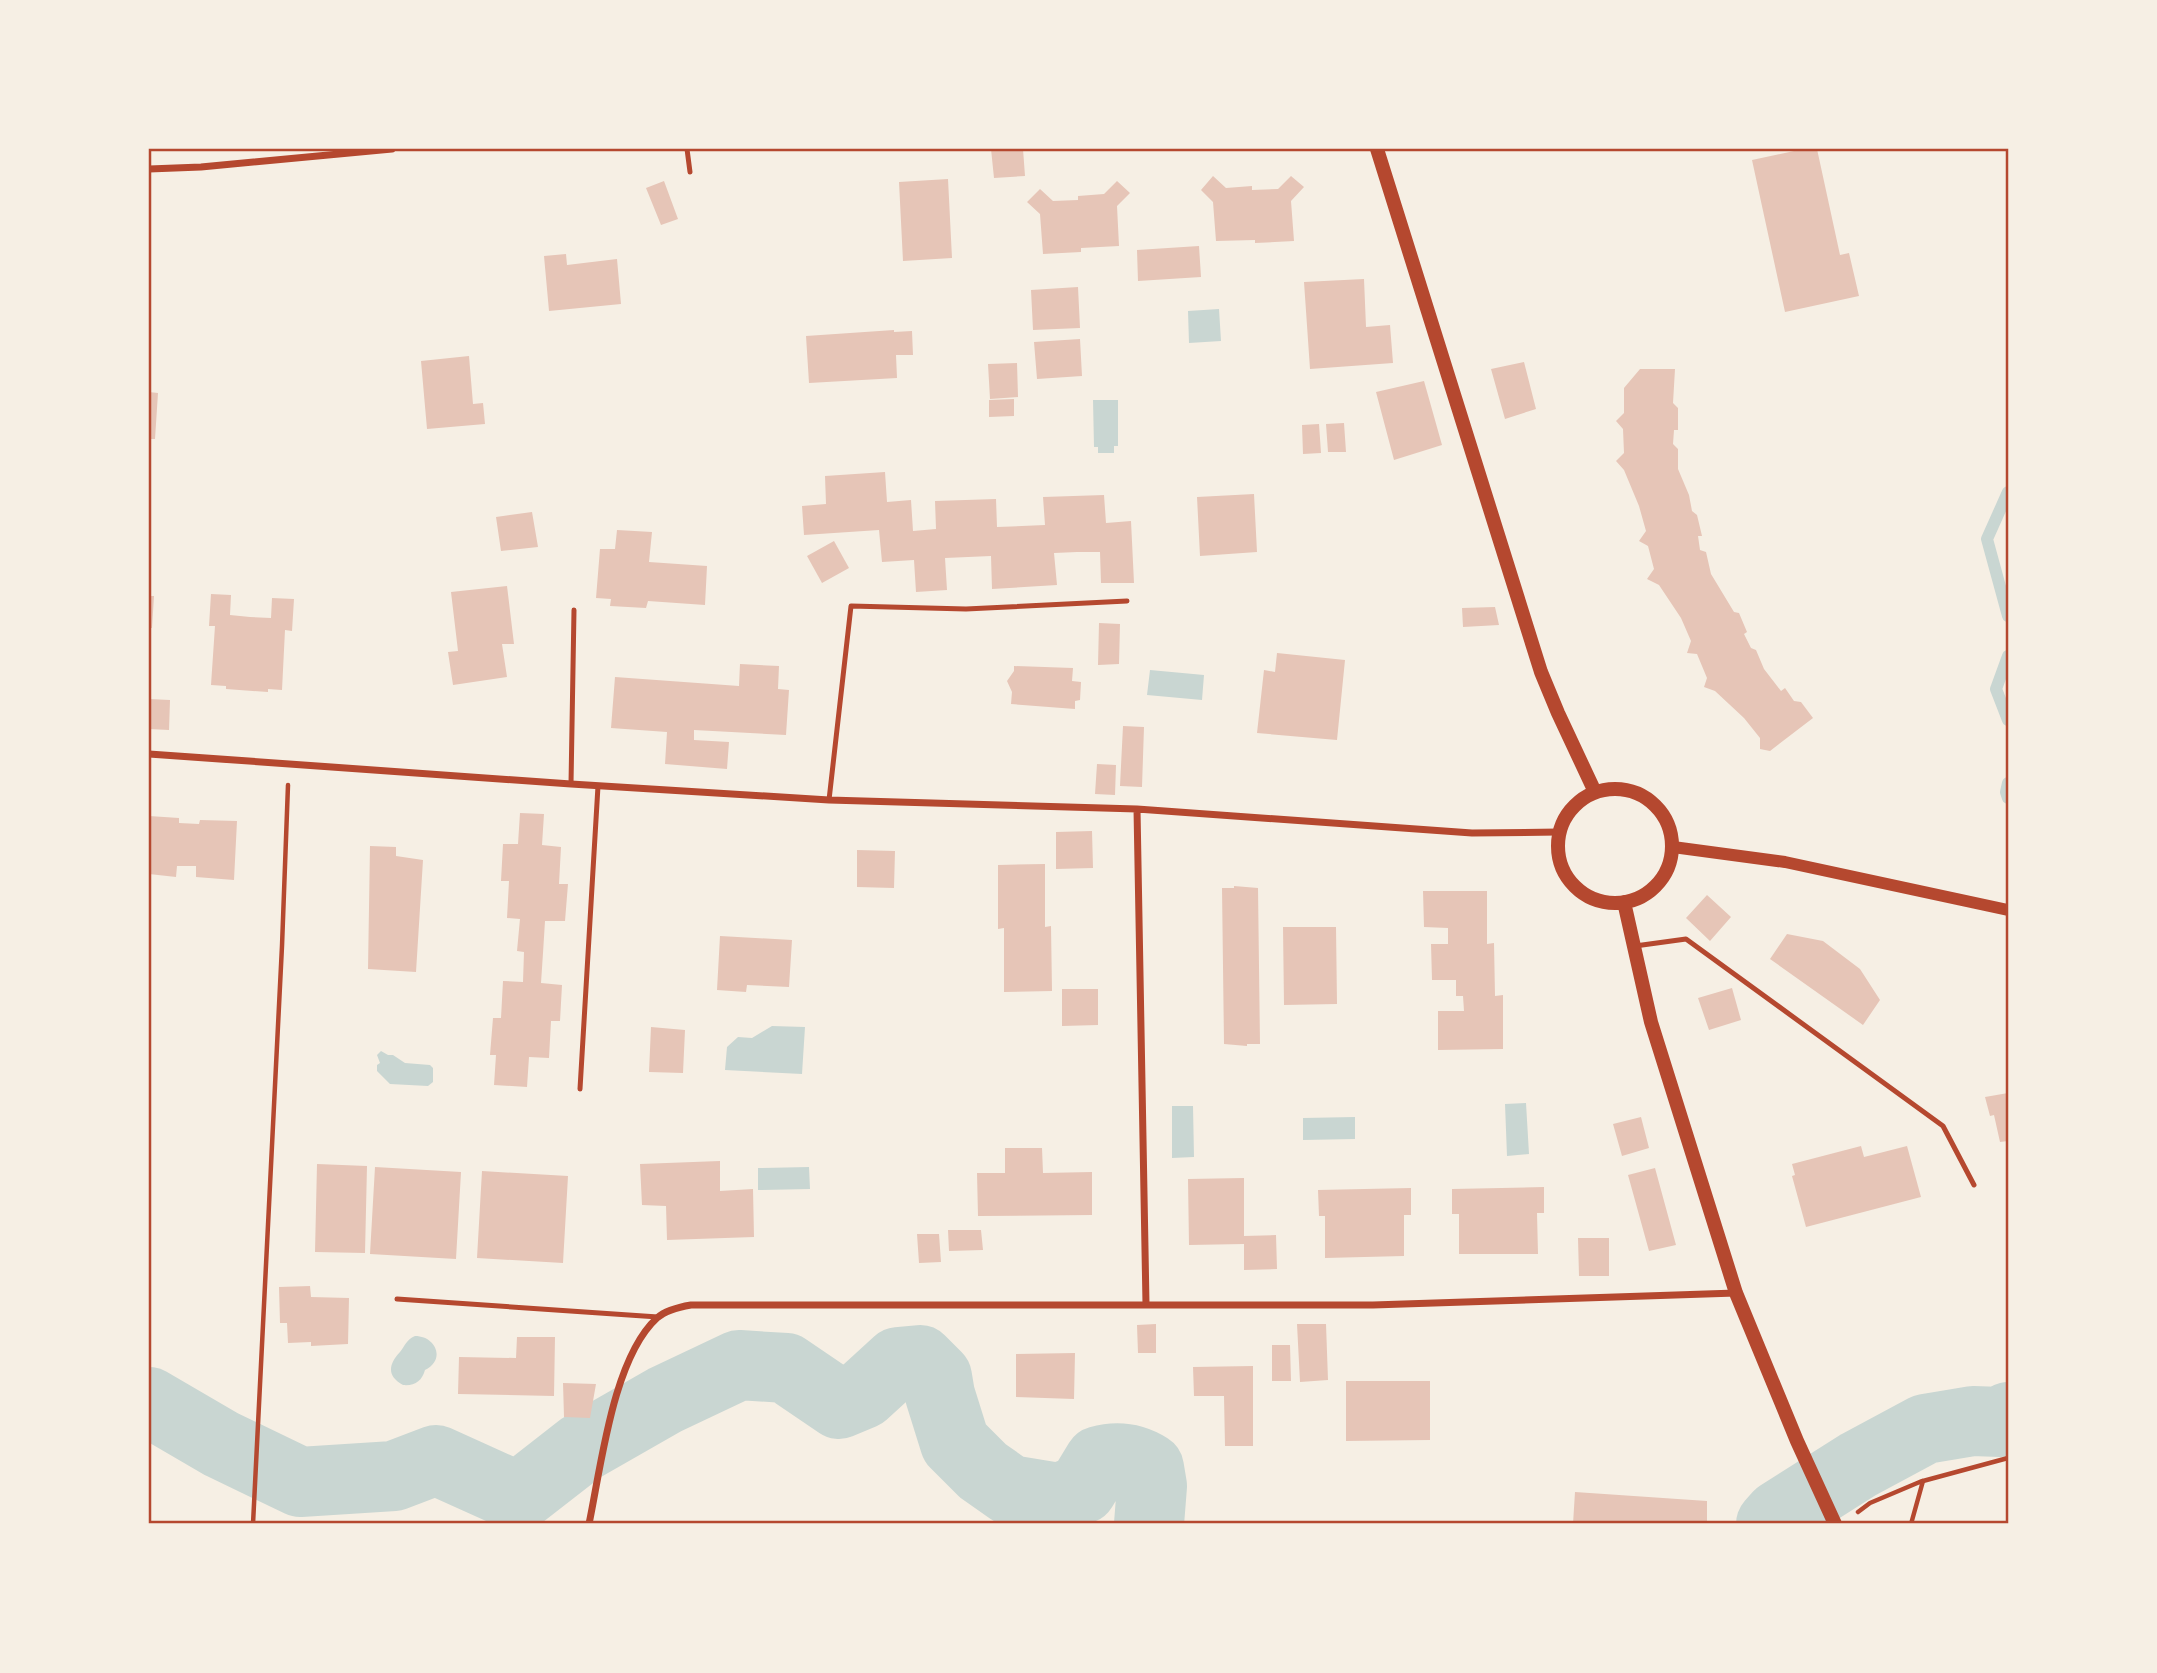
<svg xmlns="http://www.w3.org/2000/svg" width="2157" height="1673" font-family="'IBM Plex Sans',sans-serif">
<style>
.water{fill:#c9d6d2}
.lines{fill:none;stroke-linecap:round;stroke-linejoin:round}
.stream{stroke:#c9d6d2;stroke-width:12}
.river{stroke:#c9d6d2;stroke-width:70}
.building{fill:#e6c5b7}
.path{stroke:#b5482f;stroke-width:4.5}
.service{stroke:#b5482f;stroke-width:5}
.minor{stroke:#b5482f;stroke-width:7}
.tertiary{stroke:#b5482f;stroke-width:12}
.secondary{stroke:#b5482f;stroke-width:14}
.neatline{fill:none;stroke:#b5482f;stroke-width:2.5}
</style>
<rect width="100%" height="100%" fill="#f6efe4"/>
<path class="water" d="M 1219,309 L 1221,341 L 1189,343 L 1188,311 Z
M 1093,400 L 1118,400 L 1118,446 L 1114,446 L 1114,453 L 1098,453 L 1098,447 L 1094,447 Z
M 1150,670 L 1204,675 L 1202,700 L 1147,695 Z
M 772,1026 L 805,1027 L 802,1074 L 725,1070 L 727,1047 L 738,1037 L 752,1038 Z
M 381,1051 L 388,1055 L 393,1055 L 405,1063 L 430,1065 L 433,1068 L 433,1082 L 428,1086 L 390,1084 L 377,1071 L 377,1065 L 380,1063 L 377,1055 Z
M 1526,1103 L 1529,1154 L 1507,1156 L 1505,1104 Z
M 1172,1106 L 1193,1106 L 1194,1157 L 1172,1158 Z
M 1355,1117 L 1355,1139 L 1303,1140 L 1303,1118 Z
M 809,1167 L 810,1189 L 758,1190 L 758,1168 Z
M 415,1336 C 436,1336 446,1360 425,1370 C 422,1381 415,1386 403,1385 C 387,1376 388,1365 400,1352 C 405,1346 406,1340 415,1336 Z"/>
<g class="lines">
<path class="stream" d="M 2008,492 L 1987,539 L 2008,616
M 2008,656 L 1996,689 L 2008,720
M 2008,783 L 2006,792 L 2008,798"/>
<path class="river" d="M 149,1402 L 221,1444 L 300,1482 L 394,1476 L 436,1460 L 518,1497 L 581,1448 L 665,1400 L 739,1365 L 786,1368 L 839,1404 L 863,1394 L 898,1362 L 920,1360 L 937,1377 L 940,1395 L 955,1443 L 983,1471 L 1010,1490 L 1059,1498 L 1082,1489 L 1099,1461 C 1117,1456 1133,1458 1149,1468 L 1152,1486 L 1149,1524
M 1771,1524 L 1779,1515 L 1858,1465 L 1925,1429 L 1973,1421 L 2001,1422 L 2008,1417"/>
</g>
<path class="building" d="M 991,149 L 1023,149 L 1025,176 L 994,178 Z
M 1803,149 L 1817,149 L 1840,255 L 1849,253 L 1859,296 L 1785,312 L 1752,160 Z
M 1213,176 L 1226,188 L 1252,186 L 1252,190 L 1278,189 L 1291,176 L 1304,187 L 1291,201 L 1294,241 L 1255,243 L 1255,240 L 1216,241 L 1213,202 L 1201,190 Z
M 948,179 L 952,258 L 903,261 L 899,182 Z
M 664,181 L 678,219 L 661,225 L 646,188 Z
M 1117,181 L 1130,193 L 1117,206 L 1119,246 L 1081,248 L 1081,252 L 1043,254 L 1040,214 L 1027,202 L 1040,189 L 1053,201 L 1078,200 L 1078,196 L 1104,194 Z
M 1199,246 L 1201,277 L 1138,281 L 1137,250 Z
M 566,254 L 567,265 L 617,259 L 621,304 L 549,311 L 544,256 Z
M 1364,279 L 1366,327 L 1390,325 L 1393,363 L 1310,369 L 1304,282 Z
M 1078,287 L 1080,328 L 1033,330 L 1031,290 Z
M 894,330 L 894,332 L 912,331 L 913,355 L 896,355 L 897,378 L 809,383 L 806,336 Z
M 1080,339 L 1082,376 L 1037,379 L 1034,342 Z
M 469,356 L 473,404 L 483,403 L 485,424 L 427,429 L 421,361 Z
M 1524,362 L 1536,409 L 1505,419 L 1491,369 Z
M 1017,363 L 1018,397 L 990,399 L 988,364 Z
M 1640,369 L 1675,369 L 1673,403 L 1678,408 L 1678,430 L 1674,430 L 1673,444 L 1678,449 L 1678,469 L 1689,495 L 1692,511 L 1697,515 L 1702,536 L 1698,536 L 1700,550 L 1706,552 L 1711,574 L 1734,612 L 1739,613 L 1747,632 L 1744,634 L 1751,648 L 1756,650 L 1764,669 L 1781,691 L 1785,688 L 1794,701 L 1801,702 L 1813,718 L 1770,751 L 1760,749 L 1760,738 L 1744,718 L 1715,691 L 1704,687 L 1707,678 L 1697,654 L 1687,653 L 1691,641 L 1681,618 L 1659,585 L 1647,579 L 1654,569 L 1648,546 L 1639,541 L 1646,531 L 1639,506 L 1624,470 L 1616,461 L 1624,453 L 1623,429 L 1616,421 L 1624,413 L 1624,388 Z
M 1424,381 L 1442,445 L 1394,460 L 1376,392 Z
M 149,392 L 158,393 L 155,439 L 149,439 Z
M 1014,399 L 1014,416 L 989,417 L 989,400 Z
M 1344,423 L 1346,452 L 1328,452 L 1326,424 Z
M 1319,424 L 1321,453 L 1303,454 L 1302,425 Z
M 885,472 L 887,502 L 911,500 L 913,531 L 936,529 L 935,501 L 996,499 L 997,527 L 1045,525 L 1043,497 L 1104,495 L 1106,523 L 1131,521 L 1134,583 L 1101,583 L 1100,552 L 1077,552 L 1054,553 L 1057,585 L 992,589 L 991,556 L 945,558 L 947,590 L 916,592 L 914,560 L 882,562 L 879,530 L 804,535 L 802,506 L 826,504 L 825,476 Z
M 1254,494 L 1257,552 L 1200,556 L 1197,497 Z
M 532,512 L 538,547 L 501,551 L 496,517 Z
M 617,530 L 652,532 L 649,562 L 707,566 L 705,605 L 648,601 L 646,608 L 610,606 L 611,599 L 596,598 L 600,549 L 615,549 Z
M 834,541 L 849,568 L 822,583 L 807,556 Z
M 507,586 L 514,644 L 502,644 L 507,677 L 453,685 L 448,652 L 458,651 L 451,592 Z
M 211,594 L 231,595 L 230,615 L 250,617 L 271,618 L 272,598 L 294,599 L 292,631 L 285,630 L 282,690 L 268,689 L 268,692 L 226,689 L 226,686 L 211,685 L 215,626 L 209,626 Z
M 149,596 L 154,596 L 152,628 L 149,628 Z
M 1495,607 L 1499,625 L 1463,627 L 1462,608 Z
M 1099,623 L 1120,624 L 1119,664 L 1098,665 Z
M 1277,653 L 1345,660 L 1337,740 L 1257,733 L 1264,670 L 1275,672 Z
M 740,664 L 779,666 L 778,689 L 789,690 L 786,735 L 694,730 L 694,740 L 729,742 L 727,769 L 665,764 L 667,732 L 611,728 L 615,677 L 739,686 Z
M 1014,666 L 1073,668 L 1072,681 L 1081,682 L 1080,700 L 1075,701 L 1075,709 L 1011,704 L 1012,692 L 1007,681 L 1014,671 Z
M 149,699 L 170,700 L 169,730 L 149,729 Z
M 1123,726 L 1144,727 L 1142,787 L 1120,786 Z
M 1097,764 L 1116,765 L 1115,795 L 1095,794 Z
M 520,813 L 544,814 L 542,845 L 561,847 L 559,884 L 568,884 L 565,921 L 545,921 L 543,953 L 541,983 L 562,985 L 560,1021 L 551,1021 L 549,1058 L 529,1057 L 527,1087 L 494,1085 L 496,1055 L 490,1055 L 493,1018 L 501,1018 L 503,981 L 523,982 L 524,952 L 517,951 L 520,919 L 507,918 L 509,881 L 501,881 L 503,844 L 518,844 Z
M 149,816 L 179,818 L 179,823 L 199,824 L 200,820 L 237,821 L 234,880 L 196,877 L 196,866 L 177,866 L 176,877 L 149,874 Z
M 1092,831 L 1093,868 L 1056,869 L 1056,832 Z
M 370,846 L 396,847 L 396,856 L 423,860 L 416,972 L 368,969 Z
M 857,850 L 895,851 L 894,888 L 857,887 Z
M 1045,864 L 1045,927 L 1051,926 L 1052,991 L 1004,992 L 1004,928 L 998,929 L 998,865 Z
M 1234,886 L 1258,888 L 1260,1044 L 1247,1044 L 1247,1046 L 1224,1044 L 1222,888 L 1234,888 Z
M 1423,891 L 1487,891 L 1487,944 L 1494,943 L 1495,996 L 1503,995 L 1503,1049 L 1438,1050 L 1438,1011 L 1464,1011 L 1463,996 L 1456,996 L 1456,980 L 1432,980 L 1431,944 L 1448,944 L 1448,928 L 1424,927 Z
M 1707,895 L 1731,917 L 1710,941 L 1686,918 Z
M 1283,927 L 1336,927 L 1337,1004 L 1284,1005 Z
M 1787,934 L 1823,941 L 1860,969 L 1880,1000 L 1863,1025 L 1770,959 Z
M 720,936 L 792,940 L 789,987 L 747,985 L 746,992 L 717,990 Z
M 1732,988 L 1741,1020 L 1709,1030 L 1698,998 Z
M 1062,989 L 1098,989 L 1098,1025 L 1062,1026 Z
M 651,1027 L 685,1030 L 683,1073 L 649,1072 Z
M 2008,1093 L 2008,1141 L 2000,1142 L 1994,1115 L 1990,1116 L 1985,1097 Z
M 1641,1117 L 1649,1148 L 1622,1156 L 1613,1124 Z
M 1861,1146 L 1864,1157 L 1907,1146 L 1921,1197 L 1806,1227 L 1792,1176 L 1795,1175 L 1792,1164 Z
M 1005,1148 L 1042,1148 L 1043,1173 L 1092,1172 L 1092,1215 L 978,1216 L 977,1173 L 1005,1173 Z
M 720,1161 L 720,1191 L 753,1189 L 754,1237 L 667,1240 L 666,1206 L 642,1205 L 640,1164 Z
M 317,1164 L 367,1166 L 365,1253 L 315,1252 Z
M 375,1167 L 461,1172 L 456,1259 L 370,1254 Z
M 1655,1168 L 1676,1245 L 1649,1251 L 1628,1175 Z
M 482,1171 L 568,1176 L 563,1263 L 477,1258 Z
M 1244,1178 L 1244,1236 L 1276,1235 L 1277,1269 L 1244,1270 L 1244,1244 L 1189,1245 L 1188,1179 Z
M 1544,1187 L 1544,1213 L 1537,1213 L 1538,1254 L 1459,1254 L 1459,1214 L 1452,1214 L 1452,1189 Z
M 1411,1188 L 1411,1215 L 1404,1215 L 1404,1256 L 1325,1258 L 1325,1216 L 1319,1216 L 1318,1190 Z
M 948,1230 L 981,1230 L 983,1250 L 949,1251 Z
M 917,1234 L 939,1234 L 941,1262 L 919,1263 Z
M 1578,1238 L 1609,1238 L 1609,1276 L 1579,1276 Z
M 310,1286 L 311,1297 L 349,1298 L 348,1344 L 311,1346 L 311,1342 L 288,1343 L 287,1323 L 280,1323 L 279,1287 Z
M 1156,1324 L 1156,1353 L 1138,1353 L 1137,1325 Z
M 1297,1324 L 1326,1324 L 1328,1380 L 1300,1382 Z
M 517,1337 L 555,1337 L 554,1396 L 458,1394 L 459,1357 L 516,1358 Z
M 1272,1345 L 1290,1345 L 1291,1381 L 1272,1381 Z
M 1075,1353 L 1074,1399 L 1016,1397 L 1016,1354 Z
M 1253,1366 L 1253,1446 L 1225,1446 L 1224,1396 L 1194,1396 L 1193,1367 Z
M 1346,1381 L 1430,1381 L 1430,1440 L 1346,1441 Z
M 563,1383 L 596,1384 L 590,1418 L 564,1417 Z
M 1575,1492 L 1707,1501 L 1707,1524 L 1573,1524 Z"/>
<g class="lines">
<path class="path" d="M 1858,1512 L 1870,1503 L 1922,1481
M 253,1524 L 282,946 L 288,785
M 1911,1524 L 1923,1481 L 2008,1458"/>
<path class="service" d="M 687,149 L 690,172
M 571,784 L 574,610
M 829,800 L 851,606 L 966,609 L 1127,601
M 1635,946 L 1686,939 L 1943,1126 L 1974,1185
M 580,1089 L 598,786
M 397,1299 L 658,1317"/>
<path class="minor" d="M 149,169 L 201,167 L 392,149
M 149,754 L 571,784 L 829,800 L 1137,809 L 1472,833 L 1559,832
M 1137,809 L 1146,1304
M 589,1524 C 601,1467 613,1358 657,1318 C 666,1310 679,1307 691,1305 L 1373,1305 L 1736,1293"/>
<path class="tertiary" d="M 1673,847 L 1785,862 L 2008,910"/>
<path class="secondary" d="M 1377,149 L 1541,672 L 1558,713 L 1595,792
M1558 846a57 57 0 1 1 114 0a57 57 0 1 1-114 0Z
M 1624,902 L 1651,1022 L 1736,1293 L 1797,1441 L 1835,1524"/>
</g>
<rect width="2157" height="1673" fill="none" stroke="#f6efe4" stroke-width="301"/>
<rect x="150" y="150" width="1857" height="1372" class="neatline"/>
</svg>
